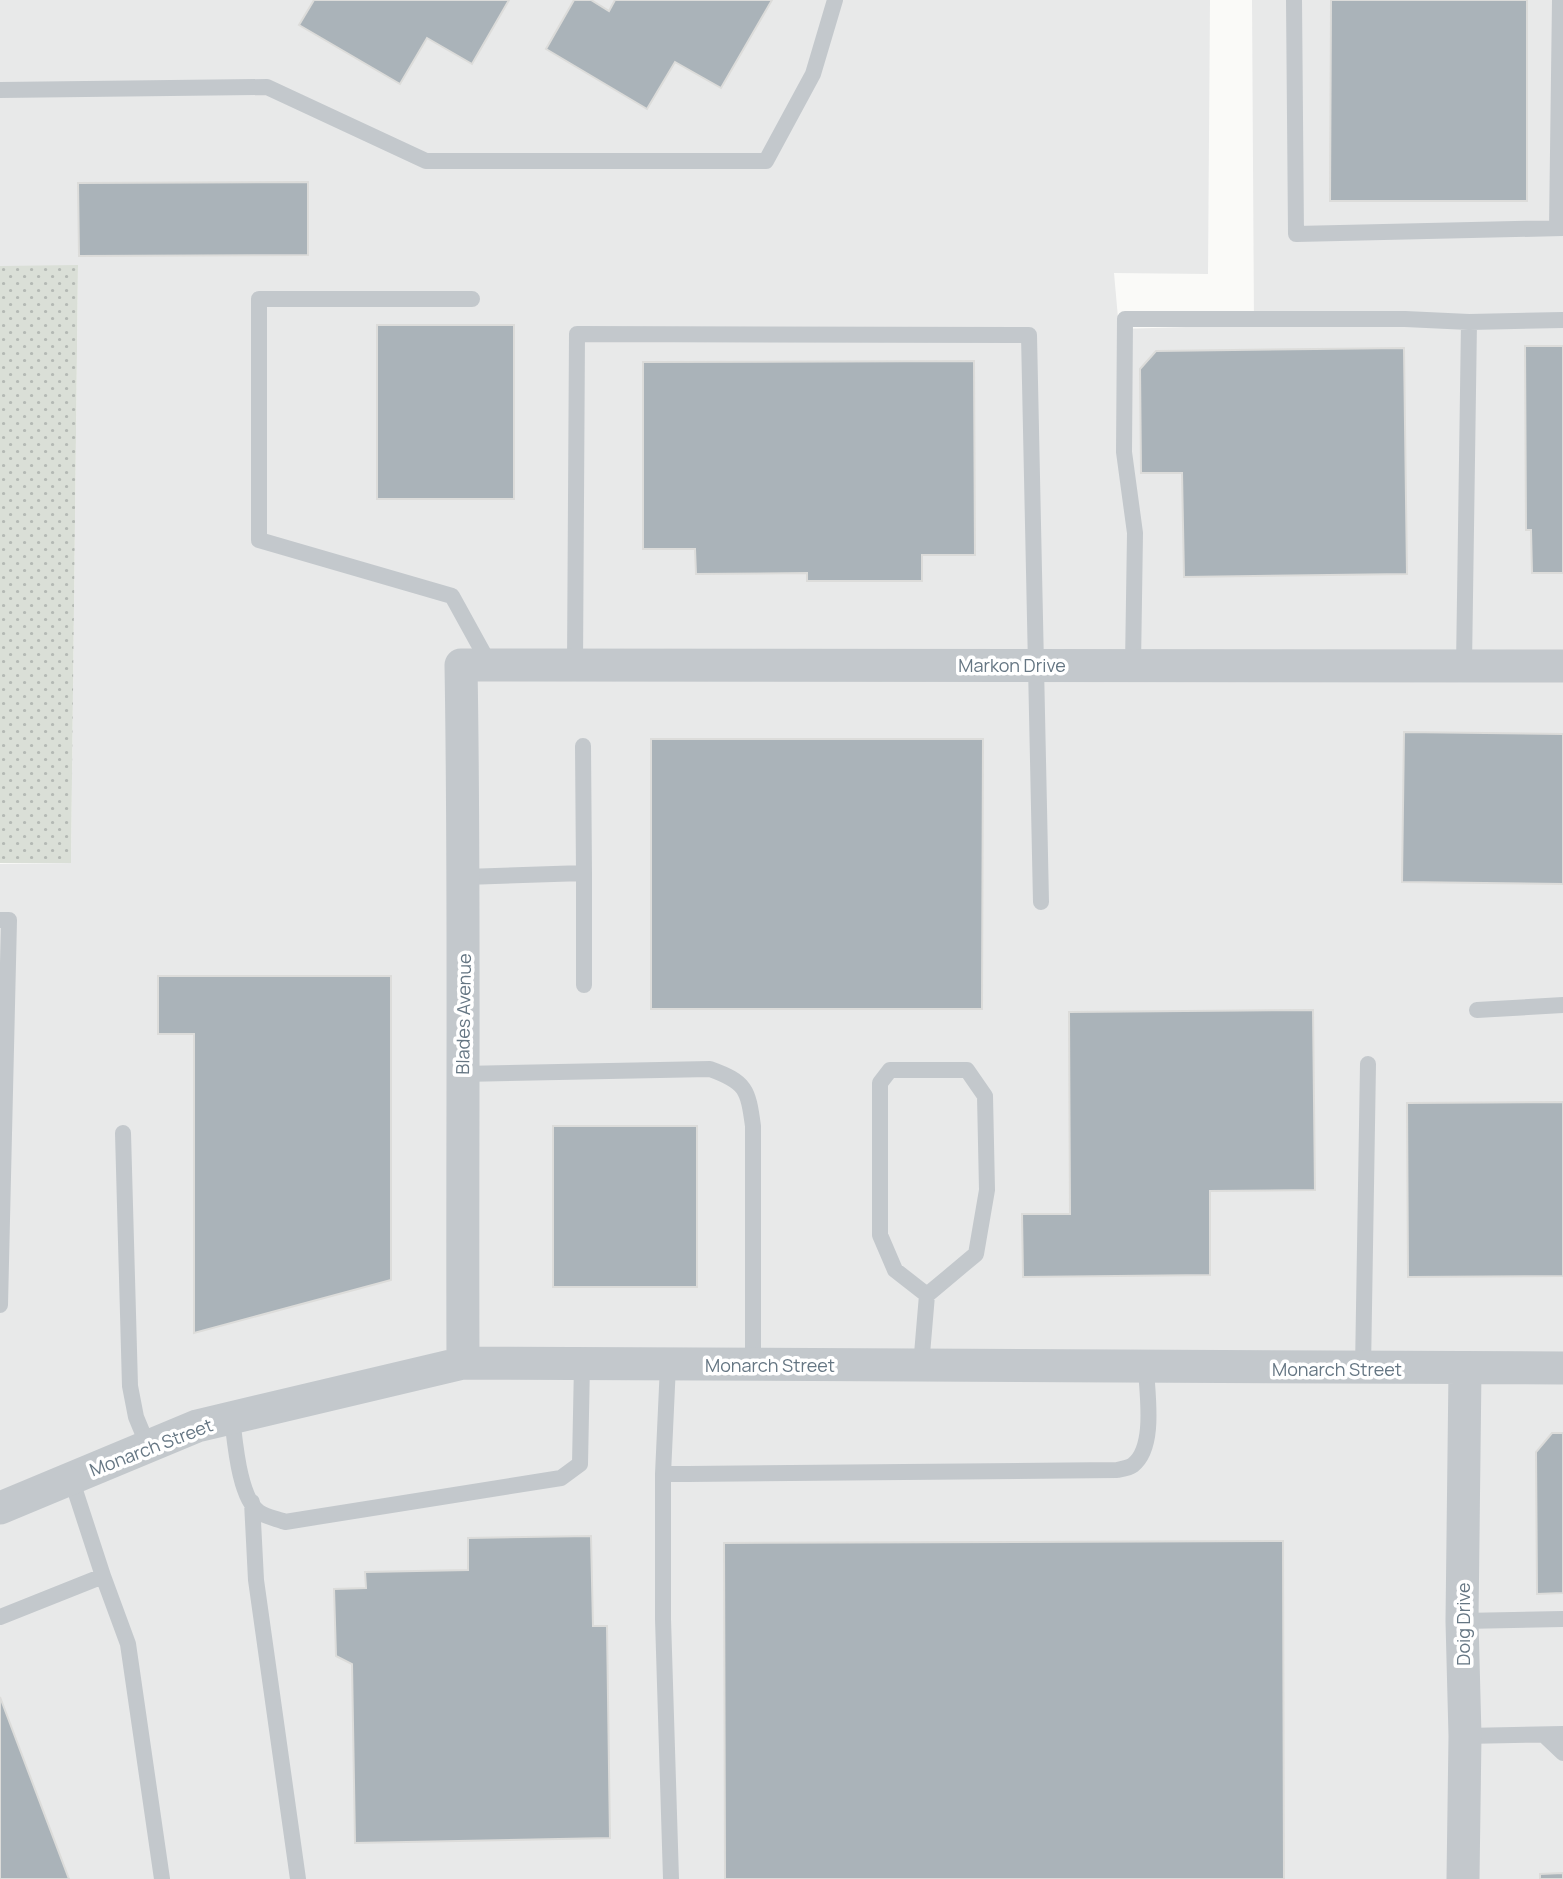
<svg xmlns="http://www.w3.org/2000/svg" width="1563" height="1879" font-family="Manrope,sans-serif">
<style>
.built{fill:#e8e9e9}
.park{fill:url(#park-dots)}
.building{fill:#aab3b9;stroke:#dcdcda;stroke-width:2}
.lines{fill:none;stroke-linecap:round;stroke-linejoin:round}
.lane{stroke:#c3c8cc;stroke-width:16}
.street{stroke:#c3c8cc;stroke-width:33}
.labels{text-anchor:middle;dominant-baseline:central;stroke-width:7;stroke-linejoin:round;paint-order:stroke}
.street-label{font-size:18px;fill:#657683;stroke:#fff}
</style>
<defs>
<pattern id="park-dots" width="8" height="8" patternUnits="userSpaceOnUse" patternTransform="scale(1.75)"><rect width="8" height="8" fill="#dadfd7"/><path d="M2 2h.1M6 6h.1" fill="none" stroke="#b4b9b4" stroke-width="1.8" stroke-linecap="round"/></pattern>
</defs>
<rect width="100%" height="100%" fill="#fafaf8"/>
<path class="built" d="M 0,0 L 1210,0 L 1208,274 L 1114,273 L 1119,329 L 1254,325 L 1252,0 L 1563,0 L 1563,1879 L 0,1879 L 0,864 L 71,863 L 78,266 L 0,266 Z"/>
<path class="park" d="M 78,265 L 71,863 L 0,863 L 0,266 Z"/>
<path class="building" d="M 314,0 L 509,0 L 472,64 L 427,38 L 400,84 L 299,25 Z
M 574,0 L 591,0 L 609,11 L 615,0 L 772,0 L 721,88 L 675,62 L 647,109 L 546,49 Z
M 1331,0 L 1527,0 L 1527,201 L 1330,201 Z
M 308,182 L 308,255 L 79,256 L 78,183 Z
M 377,325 L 514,325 L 514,499 L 377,499 Z
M 1525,346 L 1563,346 L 1563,573 L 1532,573 L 1531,530 L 1526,530 Z
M 1404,348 L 1407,574 L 1184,577 L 1182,473 L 1141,473 L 1140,369 L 1156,351 Z
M 974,361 L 975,555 L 922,555 L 922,581 L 807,581 L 807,573 L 696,574 L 695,549 L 643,549 L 643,362 Z
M 1404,732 L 1563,734 L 1563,884 L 1402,882 Z
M 651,739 L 983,739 L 982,1009 L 651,1009 Z
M 158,976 L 391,976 L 391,1280 L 194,1333 L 194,1034 L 158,1034 Z
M 1313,1010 L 1315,1190 L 1210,1191 L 1210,1275 L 1023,1277 L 1022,1214 L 1070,1214 L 1069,1012 Z
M 1563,1102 L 1563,1276 L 1408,1277 L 1407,1103 Z
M 553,1126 L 697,1126 L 697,1287 L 553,1287 Z
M 1552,1433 L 1563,1433 L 1563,1593 L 1537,1594 L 1536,1452 Z
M 591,1536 L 593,1626 L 607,1626 L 610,1838 L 355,1843 L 352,1664 L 336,1656 L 334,1589 L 366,1588 L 365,1572 L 468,1570 L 468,1538 Z
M 1283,1541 L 1284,1879 L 725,1879 L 724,1543 Z
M 0,1697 L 69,1879 L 0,1879 Z
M 1563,1873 L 1563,1879 L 1540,1879 L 1540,1874 Z"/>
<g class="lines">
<path class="lane" d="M 1294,0 L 1296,234 L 1563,228
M 0,90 L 267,87 L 426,161 L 766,161 L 813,74 L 835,0
M 1557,228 L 1560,0
M 472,299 L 259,299 L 259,540 L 452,596 L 490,665
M 575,665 L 577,334 L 1029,335 L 1041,902
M 1133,665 L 1135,533 L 1124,452 L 1125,319 L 1405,319 L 1469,322
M 1464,666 L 1469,322 L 1563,320
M 583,746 L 584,873
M 465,877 L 584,873 L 584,985
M 0,920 L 9,920 L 0,1305
M 1477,1010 L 1563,1005
M 462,1074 L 710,1069 C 746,1082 748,1089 753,1126 L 753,1365
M 123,1133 L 130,1386 L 136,1417 L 148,1446
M 668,1365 L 663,1474 L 688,1474 L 1117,1470 C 1122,1469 1129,1468 1133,1465 C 1156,1447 1147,1394 1146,1368
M 921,1366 L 927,1295 L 976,1254 L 987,1190 L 985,1096 L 967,1070 L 890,1070 L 880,1083 L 880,1235 L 895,1270 L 927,1295
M 1363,1369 L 1368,1064
M 232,1418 C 235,1441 239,1498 259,1512 C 266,1517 278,1519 285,1522 L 561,1478 L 580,1464 L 582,1364
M 663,1474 L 663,1619 L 671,1879
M 252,1502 L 256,1580 L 298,1879
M 103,1576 L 128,1644 L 162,1879
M 0,1617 L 103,1576 L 71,1478
M 1462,1621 L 1563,1619
M 1544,1735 L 1563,1753
M 1465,1736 L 1563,1734"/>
<path class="street" d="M 463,1363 C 462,1130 465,898 461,665 L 1563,666
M 0,1508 L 197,1426 L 463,1363 L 1563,1368
M 1463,1879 L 1465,1736 L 1462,1621 L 1465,1370"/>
</g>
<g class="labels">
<g class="street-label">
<text x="1012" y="665">Markon Drive</text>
<text transform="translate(463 1014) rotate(-89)">Blades Avenue</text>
<text x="770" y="1365">Monarch Street</text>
<text x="1337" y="1369">Monarch Street</text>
<text transform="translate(151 1447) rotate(-21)">Monarch Street</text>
<text transform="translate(1463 1624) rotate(-90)">Doig Drive</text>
</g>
</g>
</svg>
